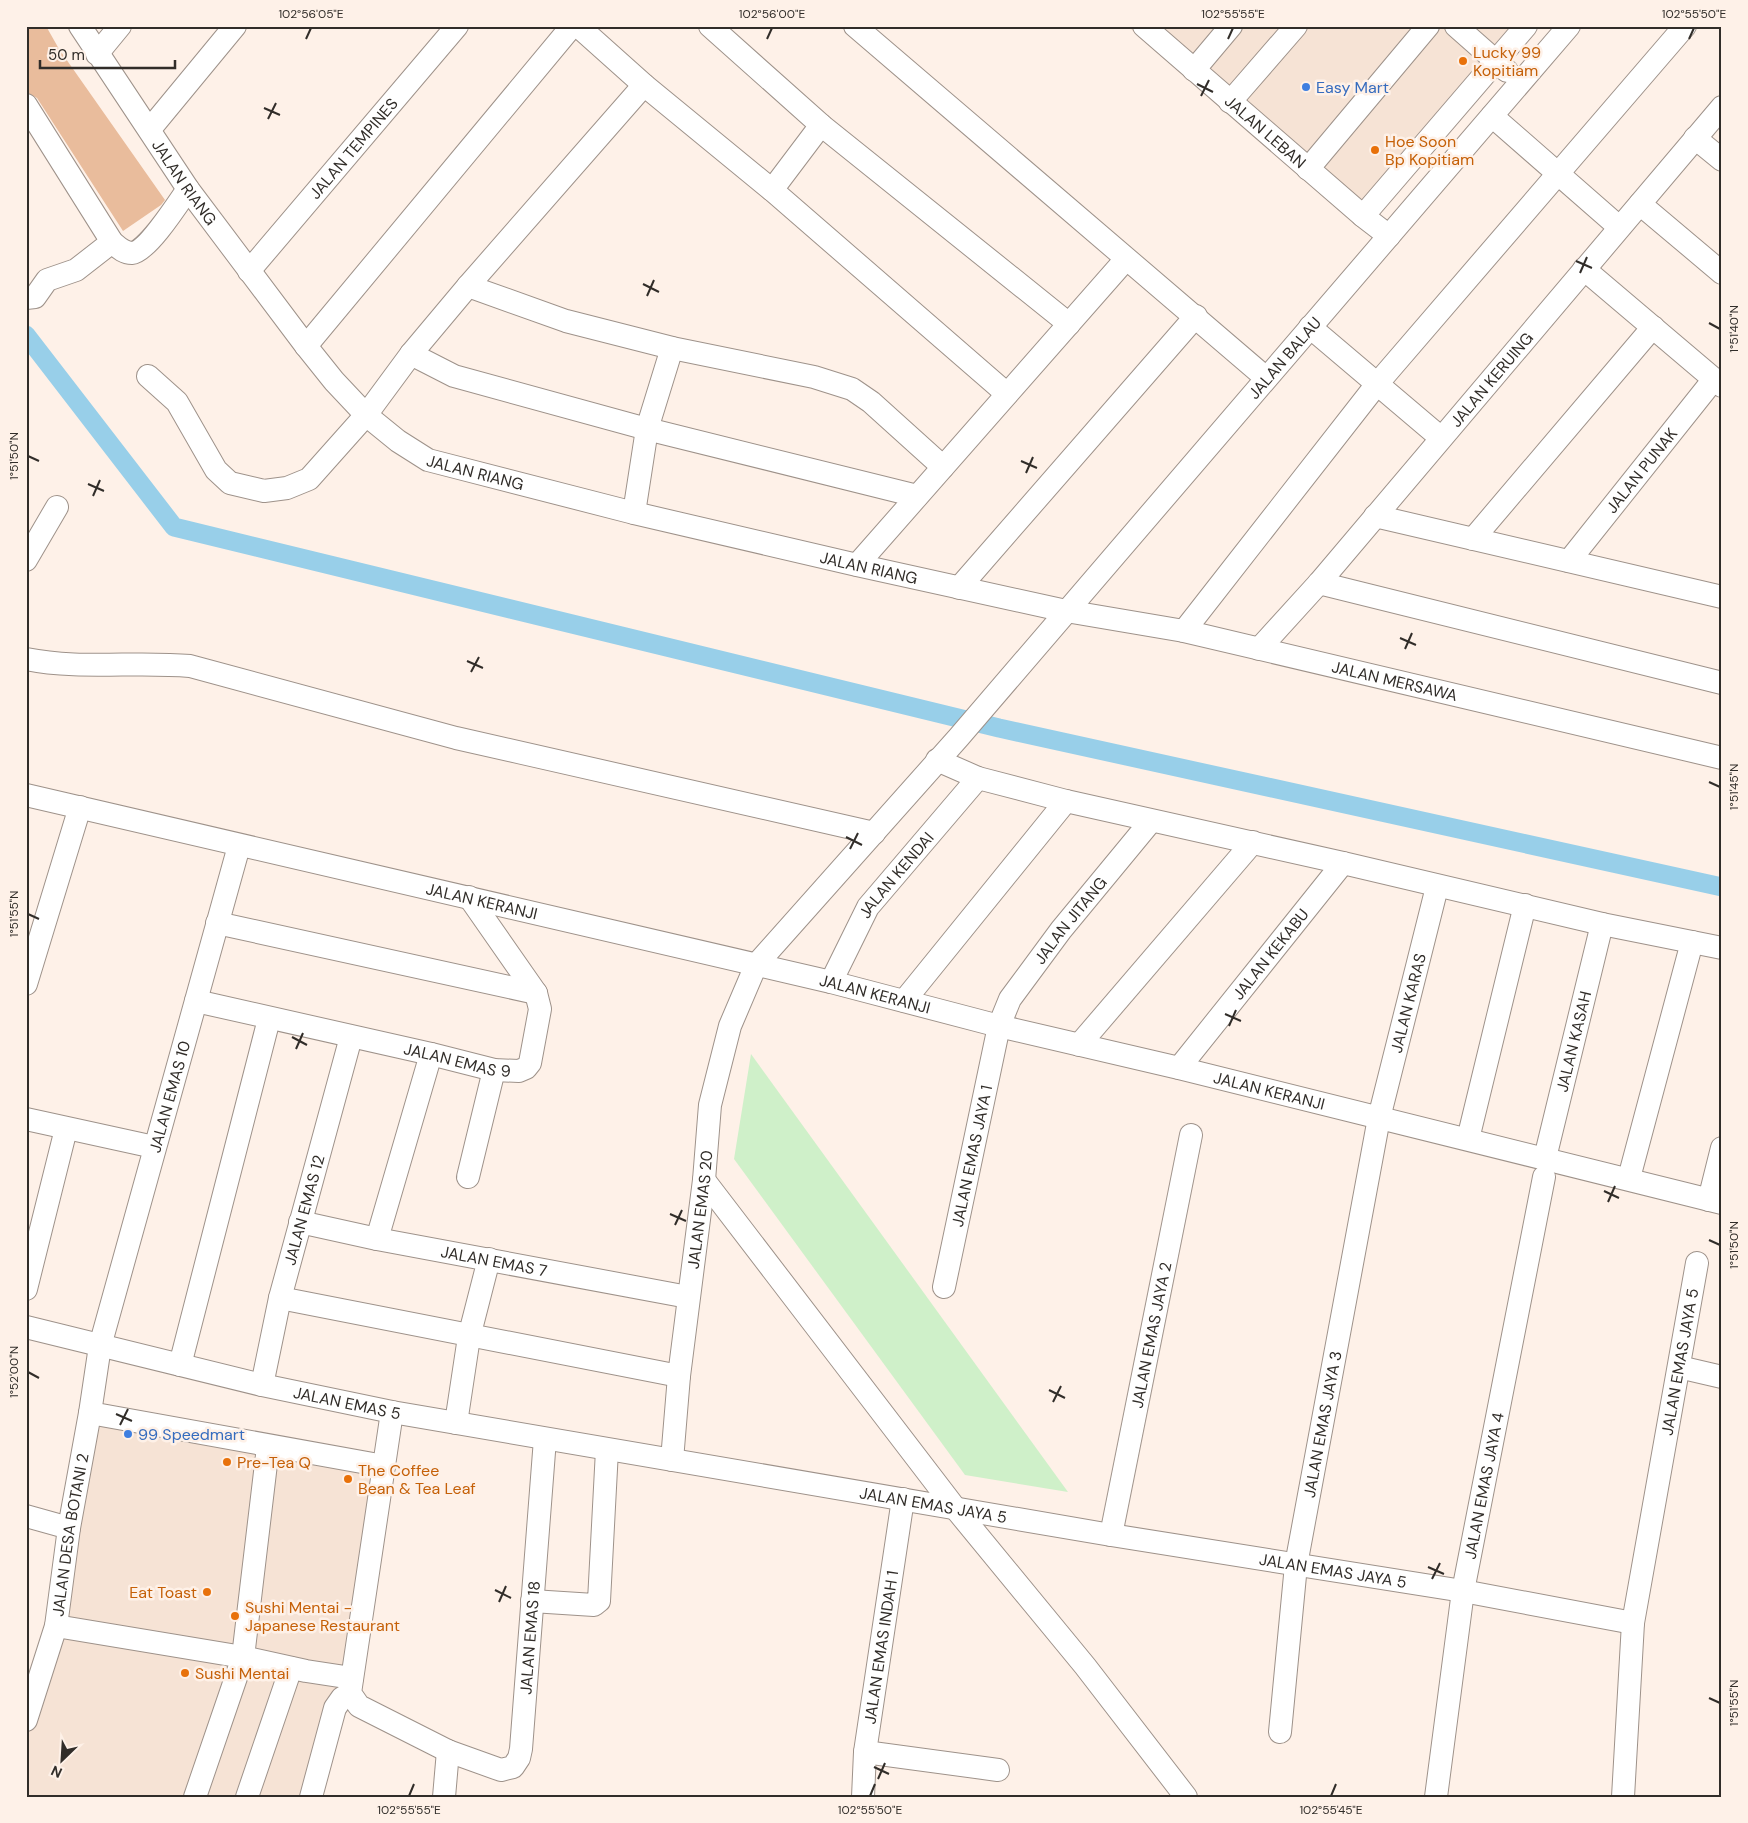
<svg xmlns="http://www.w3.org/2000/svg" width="1748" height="1823" font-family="'DM Sans',sans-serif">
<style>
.built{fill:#f6e3d5}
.green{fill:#cff0c9}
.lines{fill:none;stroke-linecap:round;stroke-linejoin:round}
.canal{stroke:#98cfe9;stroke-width:19}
.building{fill:#e9bc9c}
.minor-casing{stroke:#9e928a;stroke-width:24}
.minor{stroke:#fff;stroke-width:22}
.ticks{fill:none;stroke:#312d29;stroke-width:2}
.food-dot{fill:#e8710a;stroke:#fef1e8;stroke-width:2}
.shop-dot{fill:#3f7fe0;stroke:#fef1e8;stroke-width:2}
.labels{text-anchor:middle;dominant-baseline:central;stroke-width:5;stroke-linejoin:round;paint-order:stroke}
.food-label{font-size:16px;fill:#c56008;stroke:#fef1e8;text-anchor:start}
.shop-label{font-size:16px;fill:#366cbe;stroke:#fef1e8;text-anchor:start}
.street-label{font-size:16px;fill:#312d29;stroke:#fef1e8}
.neatline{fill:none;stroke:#312d29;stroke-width:2}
.ticks-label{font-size:12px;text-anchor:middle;fill:#312d29}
</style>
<rect width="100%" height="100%" fill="#fef1e8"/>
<path class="built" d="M 1127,26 L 1537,26 L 1360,228 Z
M 84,1407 L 393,1462 L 357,1690 L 332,1740 L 315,1797 L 26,1797 L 26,1697 L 50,1624 Z"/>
<path class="green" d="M 751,1054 L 1068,1492 L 965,1475 L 734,1159 Z"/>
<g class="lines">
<path class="canal" d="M 26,335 L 174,527 L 999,728 L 1722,887"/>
</g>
<path class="building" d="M 26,26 L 46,26 L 59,49 L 165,200 L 161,205 L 123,231 L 37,98 L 26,92 Z"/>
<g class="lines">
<defs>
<g id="minor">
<path id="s1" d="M 80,26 L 188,189 L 306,346 L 334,381 L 366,415 L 398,441 L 428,460 L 634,513 L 857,565 L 1066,611 L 1184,631 L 1722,758"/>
<path d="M 578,26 L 644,85 L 772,190 L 1007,394"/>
<path d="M 710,26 L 821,125 L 1069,324"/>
<path d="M 855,26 L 1266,378"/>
<path id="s2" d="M 1144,26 L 1363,216 L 1389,236"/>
<path d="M 1456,26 L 1507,71"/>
<path d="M 97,54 L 120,26"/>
<path d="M 1194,70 L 1231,26"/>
<path d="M 1230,102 L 1296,26"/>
<path d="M 26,105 L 112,242 C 118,247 123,253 132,253 C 147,252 179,202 188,189"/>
<path d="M 1492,116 L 1619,227"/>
<path d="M 150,129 L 235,26"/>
<path d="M 1695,138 L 1722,160"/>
<path d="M 1308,169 L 1428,26"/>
<path d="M 772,190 L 821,125"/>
<path d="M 1640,204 L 1722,273"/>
<path d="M 1363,216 L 1526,26"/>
<path d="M 1584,269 L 1722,386"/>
<path id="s3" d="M 249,271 L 457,26"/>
<path d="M 468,286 L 566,321 L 672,348 L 814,377 L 852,389 L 871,402 L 943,467"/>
<path d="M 26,298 L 35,297 L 47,280 L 76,270 L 112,242"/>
<path d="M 1310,327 L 1441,438"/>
<path d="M 306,346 L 572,26"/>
<path d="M 411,354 L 454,376 L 647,429 L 917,496"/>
<path d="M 148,376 L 177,402 L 216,470 L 230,483 L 264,491 L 287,488 L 309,479 L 366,415 L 411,354 L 468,286 L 644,85"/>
<path d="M 634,513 L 647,429 L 672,348"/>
<path d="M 1375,516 L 1722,597"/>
<path d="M 1473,539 L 1653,327"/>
<path d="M 26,560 L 57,507"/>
<path id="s4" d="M 1569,561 L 1714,379"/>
<path d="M 857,565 L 1126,259"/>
<path d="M 1319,583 L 1722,683"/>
<path d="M 959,588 L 1196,316"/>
<path d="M 1184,631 L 1377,384 L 1685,26"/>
<path id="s5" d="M 1259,649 L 1319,583 L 1722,107"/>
<path d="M 26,659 C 80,670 135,661 190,666 L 456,738 L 874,833"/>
<path d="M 937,760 L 978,778 L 1066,801 L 1343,863 L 1602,924 L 1722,948"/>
<path id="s6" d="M 26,795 L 831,982 L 999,1026 L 1179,1068 L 1722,1203"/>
<path d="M 217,923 L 536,993"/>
<path id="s7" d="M 831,982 L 868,907 L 978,778"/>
<path d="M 26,984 L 80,807"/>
<path id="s8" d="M 196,1001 L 431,1054 L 494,1070 L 519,1071 L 526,1068 L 530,1063 L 540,1009 L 536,993 L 469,897"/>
<path d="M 904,1001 L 1066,801"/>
<path d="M 1079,1045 L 1253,842"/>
<path id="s9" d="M 1179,1068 L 1343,863"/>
<path d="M 26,1119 L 154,1147"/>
<path d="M 1468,1139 L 1525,905"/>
<path id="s10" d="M 1545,1158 L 1602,924"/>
<path d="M 468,1177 L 494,1070"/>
<path d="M 1629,1178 L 1692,942"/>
<path d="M 704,1180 L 955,1508 L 1085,1666 L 1186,1797"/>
<path d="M 1709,1200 L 1722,1148"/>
<path id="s11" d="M 300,1222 L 377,1239 L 688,1297"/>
<path d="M 377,1239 L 431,1054"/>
<path id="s12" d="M 944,1287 L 999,1026 L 1010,999 L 1061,930 L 1151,821"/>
<path d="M 26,1289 L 66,1129"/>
<path d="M 280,1298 L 679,1376"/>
<path id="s13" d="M 26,1327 L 262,1385 L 392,1412 L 1111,1535 L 1463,1591 L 1633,1623 L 1697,1263"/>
<path d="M 180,1365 L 269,1019"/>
<path d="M 1679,1367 L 1722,1377"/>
<path id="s14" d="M 262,1385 L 280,1298 L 351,1037"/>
<path id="s15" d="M 392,1412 L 350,1693 L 359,1706 L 448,1751 L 501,1770 L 513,1767 L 519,1758 L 521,1749 L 545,1439"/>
<path d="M 90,1413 L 384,1466"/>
<path d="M 456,1423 L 469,1337 L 489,1259"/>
<path id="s16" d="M 672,1460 L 679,1376 L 704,1180 L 710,1105 L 730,1026 L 756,965 L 959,737 L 1569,26"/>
<path d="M 26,1516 L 69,1528"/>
<path id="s17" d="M 1111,1535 L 1191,1135"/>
<path d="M 532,1601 L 594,1605 L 599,1601 L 607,1450"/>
<path d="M 56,1626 L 243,1657 L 306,1671 L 352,1678"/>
<path id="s18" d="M 26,1720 L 56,1626 L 69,1528 L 90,1413 L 100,1346 L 239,846"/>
<path id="s19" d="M 1280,1732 L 1296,1565 L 1379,1118 L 1437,887"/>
<path d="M 865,1752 L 998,1770"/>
<path d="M 195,1797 L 243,1657 L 268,1447"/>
<path d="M 247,1797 L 291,1668"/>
<path d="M 311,1797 L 335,1708 L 342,1698 L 350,1693"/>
<path d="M 444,1797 L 448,1751"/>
<path id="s20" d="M 863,1797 L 865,1752 L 903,1499"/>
<path id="s21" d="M 1436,1797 L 1463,1591 L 1544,1177"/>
<path d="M 1623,1797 L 1633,1623"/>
</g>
</defs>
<use href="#minor" class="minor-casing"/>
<use href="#minor" class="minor"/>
</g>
<path class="ticks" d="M 306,39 L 311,28M 767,39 L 772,28M 1228,39 L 1233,28M 1689,39 L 1694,28M 1197,84 L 1213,92M 1201,96 L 1209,80M 264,108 L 280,115M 268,119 L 276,103M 1576,261 L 1592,268M 1580,273 L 1587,257M 643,284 L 659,292M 647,296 L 654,280M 1709,323 L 1720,329M 28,456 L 39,461M 1021,461 L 1037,468M 1026,473 L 1033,457M 88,484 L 104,491M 93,496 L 100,480M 1400,638 L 1416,645M 1405,649 L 1412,633M 467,661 L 483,668M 471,672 L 479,657M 1709,782 L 1720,787M 846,837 L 862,845M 850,849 L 858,833M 28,914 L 39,919M 1225,1014 L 1241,1021M 1229,1026 L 1236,1010M 292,1037 L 307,1045M 296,1049 L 303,1033M 1604,1191 L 1619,1198M 1608,1202 L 1615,1186M 670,1214 L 686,1221M 675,1225 L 682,1210M 1709,1240 L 1720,1245M 28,1372 L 39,1378M 1049,1390 L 1065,1398M 1053,1402 L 1061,1386M 116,1414 L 132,1421M 120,1425 L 128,1409M 1428,1567 L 1444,1574M 1432,1579 L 1440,1563M 495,1590 L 511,1598M 499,1602 L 506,1586M 1709,1698 L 1720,1703M 874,1767 L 889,1774M 878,1779 L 885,1763M 409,1796 L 414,1784M 870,1796 L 875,1784M 1331,1796 L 1336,1784"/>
<g class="food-dot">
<circle cx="1463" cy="61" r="5"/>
<circle cx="1375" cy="150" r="5"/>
<circle cx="227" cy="1462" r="5"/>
<circle cx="348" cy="1479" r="5"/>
<circle cx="207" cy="1592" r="5"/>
<circle cx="235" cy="1616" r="5"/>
<circle cx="185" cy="1673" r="5"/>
</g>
<g class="shop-dot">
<circle cx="1306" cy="87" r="5"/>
<circle cx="128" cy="1434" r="5"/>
</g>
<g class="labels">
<g class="food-label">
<text x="1473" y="52">Lucky 99<tspan x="1473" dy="18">Kopitiam</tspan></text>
<text x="1385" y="141">Hoe Soon<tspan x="1385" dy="18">Bp Kopitiam</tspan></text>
<text x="237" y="1462">Pre-Tea Q</text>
<text x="358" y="1470">The Coffee<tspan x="358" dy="18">Bean &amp; Tea Leaf</tspan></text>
<text x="197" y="1592" text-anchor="end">Eat Toast</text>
<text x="245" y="1607">Sushi Mentai -<tspan x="245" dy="18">Japanese Restaurant</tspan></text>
<text x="195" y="1673">Sushi Mentai</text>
</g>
<g class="shop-label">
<text x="1316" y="87">Easy Mart</text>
<text x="138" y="1434">99 Speedmart</text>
</g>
<g class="street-label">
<text stroke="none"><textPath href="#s2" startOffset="161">JALAN LEBAN</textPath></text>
<text stroke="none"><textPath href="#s3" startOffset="161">JALAN TEMPINES</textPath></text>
<text stroke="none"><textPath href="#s1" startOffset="188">JALAN RIANG</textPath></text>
<text stroke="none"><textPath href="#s16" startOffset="1310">JALAN BALAU</textPath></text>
<text stroke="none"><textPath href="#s5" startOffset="356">JALAN KERUING</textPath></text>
<text stroke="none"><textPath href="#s1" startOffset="609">JALAN RIANG</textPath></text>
<text stroke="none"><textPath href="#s4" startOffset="116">JALAN PUNAK</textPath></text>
<text stroke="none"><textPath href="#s1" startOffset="1014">JALAN RIANG</textPath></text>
<text stroke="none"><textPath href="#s1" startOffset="1552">JALAN MERSAWA</textPath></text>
<text stroke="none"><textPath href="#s7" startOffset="126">JALAN KENDAI</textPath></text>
<text stroke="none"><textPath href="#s6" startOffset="468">JALAN KERANJI</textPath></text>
<text stroke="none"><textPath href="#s12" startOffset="395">JALAN JITANG</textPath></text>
<text stroke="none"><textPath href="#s9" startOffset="146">JALAN KEKABU</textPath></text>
<text stroke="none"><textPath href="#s6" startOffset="872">JALAN KERANJI</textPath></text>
<text stroke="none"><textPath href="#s19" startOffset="741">JALAN KARAS</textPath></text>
<text stroke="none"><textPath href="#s10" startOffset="120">JALAN KASAH</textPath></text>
<text stroke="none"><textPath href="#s8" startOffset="268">JALAN EMAS 9</textPath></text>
<text stroke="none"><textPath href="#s6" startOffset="1278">JALAN KERANJI</textPath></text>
<text stroke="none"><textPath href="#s18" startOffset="641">JALAN EMAS 10</textPath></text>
<text stroke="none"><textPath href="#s12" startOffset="134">JALAN EMAS JAYA 1</textPath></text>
<text stroke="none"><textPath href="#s16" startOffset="252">JALAN EMAS 20</textPath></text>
<text stroke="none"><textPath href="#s14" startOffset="180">JALAN EMAS 12</textPath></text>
<text stroke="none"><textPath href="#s11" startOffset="198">JALAN EMAS 7</textPath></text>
<text stroke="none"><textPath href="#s17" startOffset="204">JALAN EMAS JAYA 2</textPath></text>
<text stroke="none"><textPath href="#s13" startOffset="1900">JALAN EMAS JAYA 5</textPath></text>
<text stroke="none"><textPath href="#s13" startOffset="330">JALAN EMAS 5</textPath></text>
<text stroke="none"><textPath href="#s19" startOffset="311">JALAN EMAS JAYA 3</textPath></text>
<text stroke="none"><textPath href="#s21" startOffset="315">JALAN EMAS JAYA 4</textPath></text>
<text stroke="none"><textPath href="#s13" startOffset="925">JALAN EMAS JAYA 5</textPath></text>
<text stroke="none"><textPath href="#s18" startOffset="191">JALAN DESA BOTANI 2</textPath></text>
<text stroke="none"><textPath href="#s13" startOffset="1330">JALAN EMAS JAYA 5</textPath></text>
<text stroke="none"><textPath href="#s15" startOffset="600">JALAN EMAS 18</textPath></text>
<text stroke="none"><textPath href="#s20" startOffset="151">JALAN EMAS INDAH 1</textPath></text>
</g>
</g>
<rect width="1748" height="1823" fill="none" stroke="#fef1e8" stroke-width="55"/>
<g transform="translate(62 1760) rotate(205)" stroke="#fef1e8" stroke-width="4" paint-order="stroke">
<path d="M0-4L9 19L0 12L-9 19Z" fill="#312d29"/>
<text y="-8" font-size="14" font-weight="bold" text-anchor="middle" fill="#312d29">N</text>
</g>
<path d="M40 60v8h135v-8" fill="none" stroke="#312d29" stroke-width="2.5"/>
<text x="48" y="60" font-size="15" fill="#312d29" stroke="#fef1e8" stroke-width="4" paint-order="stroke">50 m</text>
<rect x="28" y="28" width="1692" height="1768" class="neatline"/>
<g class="ticks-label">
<text x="311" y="18">102°56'05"E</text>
<text x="772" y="18">102°56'00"E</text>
<text x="1233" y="18">102°55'55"E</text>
<text x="1694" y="18">102°55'50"E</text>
<text transform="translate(1734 329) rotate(-90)" y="4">1°51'40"N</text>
<text transform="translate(14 456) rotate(-90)" y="4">1°51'50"N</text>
<text transform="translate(1734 787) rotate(-90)" y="4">1°51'45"N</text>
<text transform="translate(14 914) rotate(-90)" y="4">1°51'55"N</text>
<text transform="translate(1734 1245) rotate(-90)" y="4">1°51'50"N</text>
<text transform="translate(14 1372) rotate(-90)" y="4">1°52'00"N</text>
<text transform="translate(1734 1703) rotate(-90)" y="4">1°51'55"N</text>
<text x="409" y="1814">102°55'55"E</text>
<text x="870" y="1814">102°55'50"E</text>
<text x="1331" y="1814">102°55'45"E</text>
</g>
</svg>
